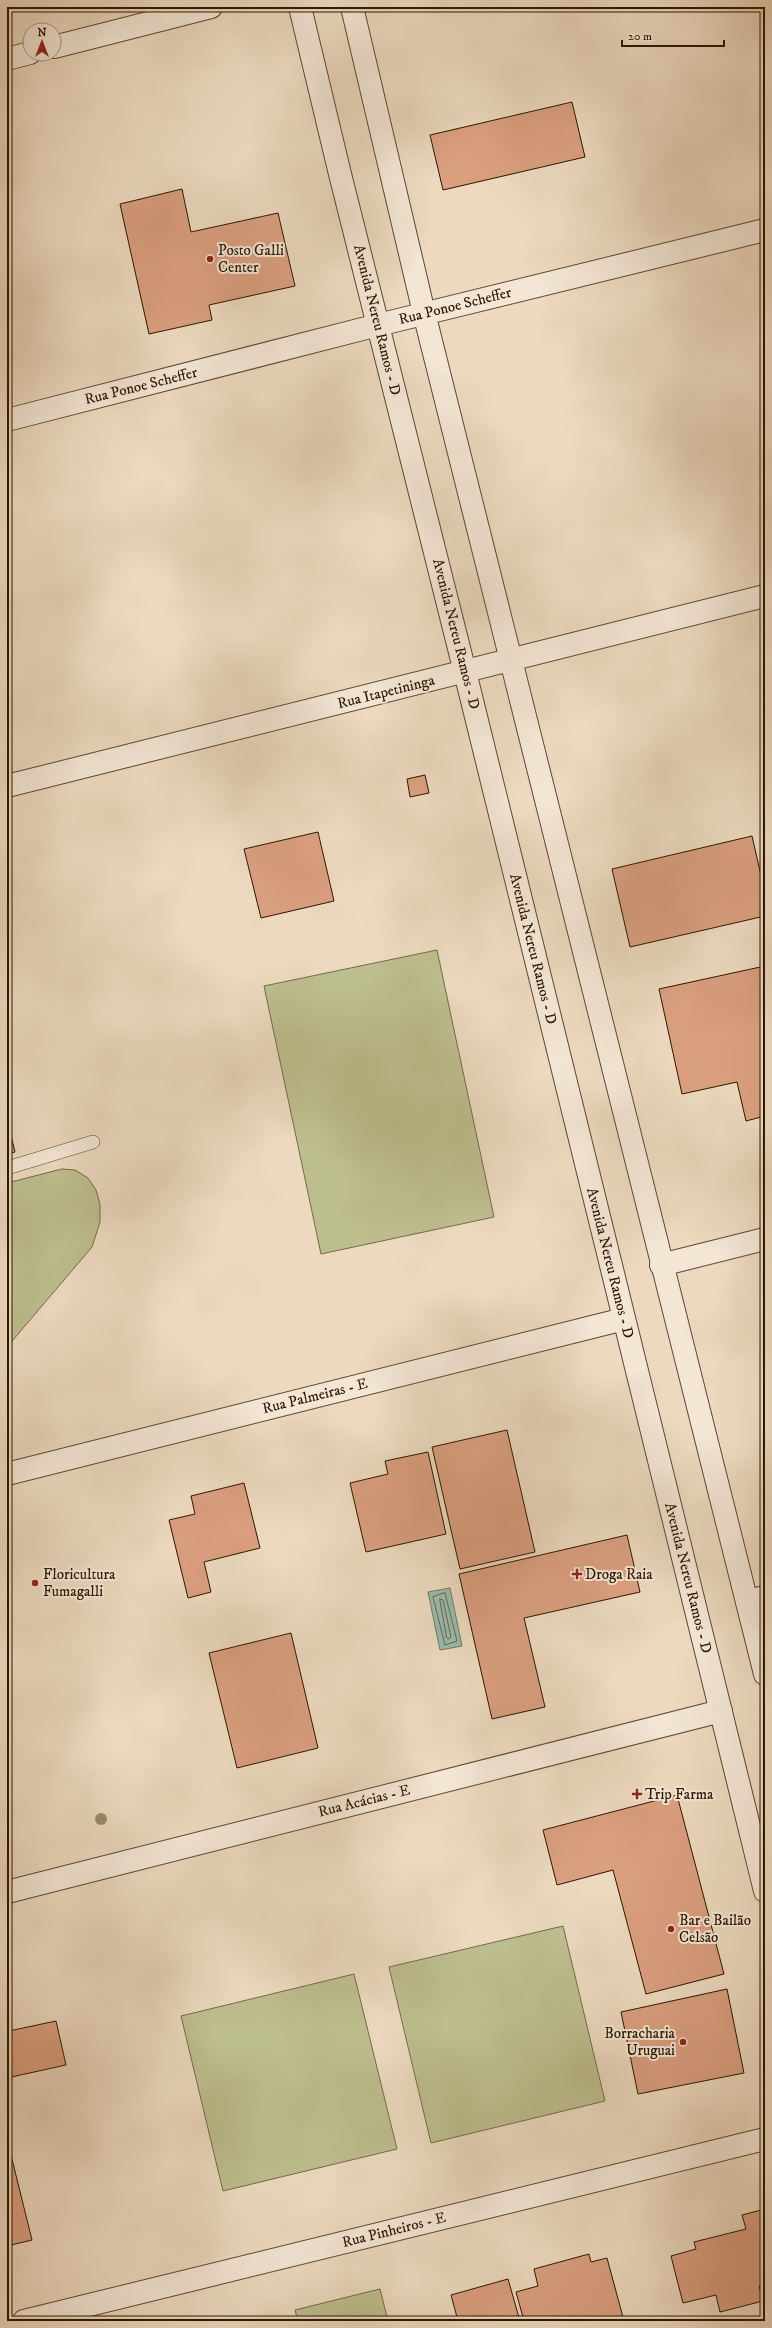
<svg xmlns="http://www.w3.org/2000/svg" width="772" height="2328" font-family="'IM FELL DW Pica',serif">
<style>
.green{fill:#bdbe8e;stroke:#746a47}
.water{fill:#9abbab;stroke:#6e7967}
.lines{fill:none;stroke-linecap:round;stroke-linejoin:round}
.shore{stroke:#626956;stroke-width:1}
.building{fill:#da9f7f;stroke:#2b1700}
.service-casing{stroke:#5b4830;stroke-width:14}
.minor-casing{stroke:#5b4830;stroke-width:24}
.tertiary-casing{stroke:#5b4830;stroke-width:24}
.service{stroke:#f3e6d5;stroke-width:13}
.minor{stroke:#f3e6d5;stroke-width:22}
.tertiary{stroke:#f3e6d5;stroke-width:22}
.tree{fill:#9a8a6e}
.poi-dot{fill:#8f2418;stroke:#f3e6d5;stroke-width:1.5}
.labels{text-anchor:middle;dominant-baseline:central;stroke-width:4;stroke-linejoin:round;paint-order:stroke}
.poi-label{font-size:15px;fill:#2b1700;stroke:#f3e6d5;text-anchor:start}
.street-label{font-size:15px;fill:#2b1700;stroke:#f3e6d5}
</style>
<rect width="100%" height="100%" fill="#ecd9bf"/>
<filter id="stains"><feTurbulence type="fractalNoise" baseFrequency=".005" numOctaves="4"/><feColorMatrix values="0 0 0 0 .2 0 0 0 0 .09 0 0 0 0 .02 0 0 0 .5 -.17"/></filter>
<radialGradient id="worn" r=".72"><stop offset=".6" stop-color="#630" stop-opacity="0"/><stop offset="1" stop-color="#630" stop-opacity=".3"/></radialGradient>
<path class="green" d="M 437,950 L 494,1217 L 321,1254 L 264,986 Z
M 62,1169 L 75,1170 L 88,1178 L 96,1190 L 100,1204 L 100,1222 L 92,1247 L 7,1347 L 7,1183 Z
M 563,1926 L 605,2101 L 431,2143 L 389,1967 Z
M 354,1974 L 397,2149 L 223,2191 L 181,2016 Z
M 380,2289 L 388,2321 L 298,2321 L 295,2310 Z"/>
<path class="water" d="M 450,1588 L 462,1646 L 440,1650 L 428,1592 Z"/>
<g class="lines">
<path class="shore" d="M 445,1593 L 457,1641 L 445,1645 L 433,1597 Z
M 440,1599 L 443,1600 L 451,1637 L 449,1639 L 447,1638 Z"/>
</g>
<path class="building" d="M 572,102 L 585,157 L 443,190 L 430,135 Z
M 182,189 L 191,232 L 278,213 L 295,286 L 209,305 L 212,320 L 149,334 L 120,204 Z
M 425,775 L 429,793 L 410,797 L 407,779 Z
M 318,832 L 334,901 L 261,918 L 244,849 Z
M 752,836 L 765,893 L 765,916 L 630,947 L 612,869 Z
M 765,966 L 765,1116 L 746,1121 L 737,1082 L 682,1094 L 659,989 Z
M 7,1119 L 15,1152 L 7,1154 Z
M 507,1430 L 535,1552 L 460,1569 L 432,1447 Z
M 428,1452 L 446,1534 L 366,1552 L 350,1483 L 388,1474 L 385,1461 Z
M 244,1483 L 260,1548 L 204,1562 L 211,1592 L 188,1598 L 169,1520 L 195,1514 L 191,1496 Z
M 627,1535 L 640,1592 L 524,1618 L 545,1707 L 492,1719 L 459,1574 Z
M 291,1633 L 318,1748 L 237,1768 L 209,1653 Z
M 677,1795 L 724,1974 L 646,1994 L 613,1870 L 557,1885 L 543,1830 Z
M 727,1989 L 744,2073 L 638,2094 L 621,2012 Z
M 56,2021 L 66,2065 L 7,2078 L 7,2044 L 9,2031 Z
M 7,2139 L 32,2240 L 7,2246 Z
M 765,2209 L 765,2285 L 759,2286 L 763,2301 L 720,2312 L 716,2295 L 683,2303 L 671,2256 L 696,2249 L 694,2242 L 746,2229 L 742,2215 Z
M 589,2254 L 591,2262 L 607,2258 L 624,2321 L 524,2321 L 516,2292 L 538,2286 L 534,2269 Z
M 508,2279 L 520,2321 L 458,2321 L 451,2295 Z
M 765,2315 L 765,2321 L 743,2321 Z"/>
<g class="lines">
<defs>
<path id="service" d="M 7,1168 L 93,1142"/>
<path id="minor" d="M 7,420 L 378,325 L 765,230
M 7,786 L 765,596
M 661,1265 L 765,1239
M 7,1474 L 624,1319
M 747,1601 L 765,1597
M 7,1892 L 721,1711
M 24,2321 L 765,2139"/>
<path id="tertiary" d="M 300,7 L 340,174 L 465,672 L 765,1891
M 352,7 L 424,313 L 765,1674
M 54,47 L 211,7
M 7,59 L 30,53"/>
</defs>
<use href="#service" class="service-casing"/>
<use href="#minor" class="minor-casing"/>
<use href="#tertiary" class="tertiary-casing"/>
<use href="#service" class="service"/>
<use href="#minor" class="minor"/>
<use href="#tertiary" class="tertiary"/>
</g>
<circle class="tree" cx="101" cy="1819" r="6"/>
<g class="poi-dot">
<circle cx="210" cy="259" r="4"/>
<path d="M575 1568h4v4h4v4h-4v4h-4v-4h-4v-4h4z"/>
<circle cx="35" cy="1583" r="4"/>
<path d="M635 1788h4v4h4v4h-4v4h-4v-4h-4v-4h4z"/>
<circle cx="671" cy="1929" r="4"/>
<circle cx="683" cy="2042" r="4"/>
</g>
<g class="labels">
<g class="poi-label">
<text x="218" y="250">Posto Galli<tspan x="218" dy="17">Center</tspan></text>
<text x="43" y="1574">Floricultura<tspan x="43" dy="17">Fumagalli</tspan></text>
<text x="585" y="1574">Droga Raia</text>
<text x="645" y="1794">Trip Farma</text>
<text x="679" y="1920">Bar e Bailão<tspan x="679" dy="17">Celsão</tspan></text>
<text x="675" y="2033" text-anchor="end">Borracharia<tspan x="675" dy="17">Uruguai</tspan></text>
</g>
<g class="street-label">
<text transform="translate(455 306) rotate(-14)">Rua Ponoe Scheffer</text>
<text transform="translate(377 320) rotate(76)">Avenida Nereu Ramos - D</text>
<text transform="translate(141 386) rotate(-14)">Rua Ponoe Scheffer</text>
<text transform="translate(456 634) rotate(76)">Avenida Nereu Ramos - D</text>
<text transform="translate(386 692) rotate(-14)">Rua Itapetininga</text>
<text transform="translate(533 949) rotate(76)">Avenida Nereu Ramos - D</text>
<text transform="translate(610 1263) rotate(76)">Avenida Nereu Ramos - D</text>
<text transform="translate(315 1396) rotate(-14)">Rua Palmeiras - E</text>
<text transform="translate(688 1578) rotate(76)">Avenida Nereu Ramos - D</text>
<text transform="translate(364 1801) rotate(-14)">Rua Acácias - E</text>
<text transform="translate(394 2230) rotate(-14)">Rua Pinheiros - E</text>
</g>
</g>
<rect width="772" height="2328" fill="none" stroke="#ecd9bf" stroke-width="24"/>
<rect x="8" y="8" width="756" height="2312" fill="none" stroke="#2b1700" stroke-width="2"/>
<rect x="12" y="12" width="748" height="2304" fill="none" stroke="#2b1700"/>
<g transform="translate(42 42)"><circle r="19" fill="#f3e6d5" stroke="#a39380"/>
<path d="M0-3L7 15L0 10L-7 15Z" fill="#8f2418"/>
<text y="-6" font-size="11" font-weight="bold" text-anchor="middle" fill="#2b1700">N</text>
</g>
<path d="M622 40v6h102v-6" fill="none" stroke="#2b1700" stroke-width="2"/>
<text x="628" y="40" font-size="12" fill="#2b1700" stroke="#f3e6d5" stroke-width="3" paint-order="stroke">20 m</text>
<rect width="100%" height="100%" filter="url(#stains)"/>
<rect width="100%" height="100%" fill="url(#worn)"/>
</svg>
